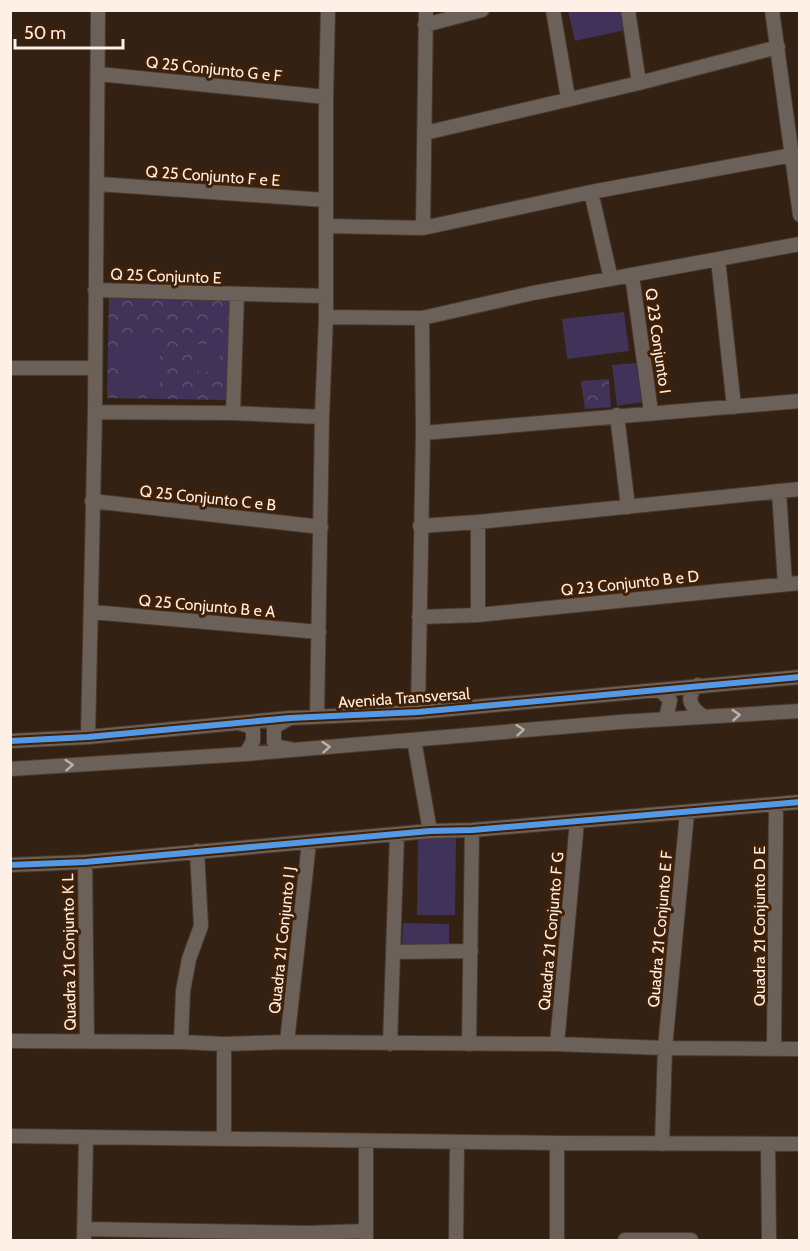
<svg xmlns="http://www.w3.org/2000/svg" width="810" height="1251" font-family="Cabin,sans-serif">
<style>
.park{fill:url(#park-crowns)}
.pitch{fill:#413259}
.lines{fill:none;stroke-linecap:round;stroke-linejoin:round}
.minor-casing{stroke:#493b2f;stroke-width:16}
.minor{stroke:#6c6159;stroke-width:14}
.cycleway-casing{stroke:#402006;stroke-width:10}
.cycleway{stroke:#5399e6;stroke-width:6}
.oneway{stroke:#bcb0a7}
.labels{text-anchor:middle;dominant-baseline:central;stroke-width:6;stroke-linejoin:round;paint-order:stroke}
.street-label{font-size:16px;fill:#fef0e6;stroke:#402006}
</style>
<defs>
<pattern id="park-crowns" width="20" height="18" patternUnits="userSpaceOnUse" patternTransform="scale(1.5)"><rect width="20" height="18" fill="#413259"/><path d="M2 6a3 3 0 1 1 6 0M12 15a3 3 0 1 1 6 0" fill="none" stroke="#5e5071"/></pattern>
</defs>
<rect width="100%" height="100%" fill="#332113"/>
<path class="park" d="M 109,296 L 230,298 L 228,400 L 107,398 Z
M 609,379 L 611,407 L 585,409 L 581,381 Z"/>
<path class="pitch" d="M 568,11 L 621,11 L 625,30 L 575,41 Z
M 624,312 L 629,351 L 567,359 L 562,319 Z
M 160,335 L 160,395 L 119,395 L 119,336 Z
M 193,344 L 220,345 L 220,372 L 192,371 Z
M 636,363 L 642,402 L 617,406 L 612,365 Z
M 418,837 L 456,838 L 455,915 L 417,915 Z
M 403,923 L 449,924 L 449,949 L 402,948 Z"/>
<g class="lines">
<defs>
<path id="minor" d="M 553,10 L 568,98
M 628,10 L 639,83
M 772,10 L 800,215
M 425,25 L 482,10
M 99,74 L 326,97
M 425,133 L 639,83 L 778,47
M 98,184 L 325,200
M 591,192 L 611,279
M 326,226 L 423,228 L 591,192 L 792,155
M 423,228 L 426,10
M 718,259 L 734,407
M 632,275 L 651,412
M 95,290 L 326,296
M 326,317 L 422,318 L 533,293 L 800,244
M 10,368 L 95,368
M 95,412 L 233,413 L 322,417
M 233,413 L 237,294
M 617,415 L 628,507
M 423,433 L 800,401
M 779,492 L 785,584
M 92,501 L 321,527
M 478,522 L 478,615
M 420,526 L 478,522 L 800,489
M 92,612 L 319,632
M 419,617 L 478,615 L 800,583
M 698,685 C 684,698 691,708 704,717
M 660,690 L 670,700 L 667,714 L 663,719
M 418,712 L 423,433 L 422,318
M 317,717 L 322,417 L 326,317 L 326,97 L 328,10
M 288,719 L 274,727 L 274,742 L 278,747 L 290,749
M 239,723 L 249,726 L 253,730 L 253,741 L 246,754
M 88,737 L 95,412 L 98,10
M 414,740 L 430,831
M 10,741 L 88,737 L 290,718 L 418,712 L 800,677
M 10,769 L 246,754 L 620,722 L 800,711
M 85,862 L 87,1041
M 10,865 L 85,862 L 430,831 L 472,830 L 800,802
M 394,952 L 471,951
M 10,1041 L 181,1042 L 224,1044 L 287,1042 L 557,1044 L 665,1048 L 800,1049
M 181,1042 L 183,991 L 189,959 L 201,926 L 197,851
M 287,1042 L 309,843
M 224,1044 L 224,1138
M 390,1044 L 397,834
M 469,1044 L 472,830
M 557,1044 L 577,821
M 774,1049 L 776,804
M 10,1136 L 557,1143 L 800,1144
M 366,1141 L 366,1238
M 662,1144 L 665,1048 L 687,813
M 768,1144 L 769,1240
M 84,1229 L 306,1233 L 366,1231
M 84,1240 L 86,1137
M 456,1240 L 457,1142
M 557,1240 L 557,1143
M 625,1240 L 691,1240"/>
</defs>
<use href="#minor" class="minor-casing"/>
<use href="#minor" class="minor"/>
<defs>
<path id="cycleway" d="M 10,741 L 88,737 L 290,718 L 418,712 L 800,677
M 10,865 L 85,862 L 430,831 L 472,830 L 800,802"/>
</defs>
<use href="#cycleway" class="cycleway-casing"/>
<use href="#cycleway" class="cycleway"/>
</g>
<defs><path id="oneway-chevron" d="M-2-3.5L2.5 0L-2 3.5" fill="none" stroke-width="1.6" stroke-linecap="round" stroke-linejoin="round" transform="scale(1.5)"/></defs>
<g class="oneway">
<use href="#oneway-chevron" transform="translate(736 715) rotate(-4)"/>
<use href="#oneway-chevron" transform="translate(520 730) rotate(-5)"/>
<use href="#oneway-chevron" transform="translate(326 747) rotate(-4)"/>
<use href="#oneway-chevron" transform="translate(69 765) rotate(-4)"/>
</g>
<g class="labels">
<g class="street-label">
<text transform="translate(214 69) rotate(6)">Q 25 Conjunto G e F</text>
<text transform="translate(213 176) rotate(4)">Q 25 Conjunto F e E</text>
<text transform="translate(166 276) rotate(2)">Q 25 Conjunto E</text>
<text transform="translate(658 341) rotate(82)">Q 23 Conjunto I</text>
<text transform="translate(208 498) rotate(6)">Q 25 Conjunto C e B</text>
<text transform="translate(630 583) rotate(-6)">Q 23 Conjunto B e D</text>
<text transform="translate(207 606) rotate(5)">Q 25 Conjunto B e A</text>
<text transform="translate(404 698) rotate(-4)">Avenida Transversal</text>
<text transform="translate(759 926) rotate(-90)">Quadra 21 Conjunto D E</text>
<text transform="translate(660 929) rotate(-85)">Quadra 21 Conjunto E F</text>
<text transform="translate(551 931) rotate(-85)">Quadra 21 Conjunto F G</text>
<text transform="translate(282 940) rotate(-84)">Quadra 21 Conjunto I J</text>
<text transform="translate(69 952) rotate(-91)">Quadra 21 Conjunto K L</text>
</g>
</g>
<rect width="810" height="1251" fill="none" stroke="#fef0e6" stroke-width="24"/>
<path d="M15 39v9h108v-9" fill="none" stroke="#fef0e6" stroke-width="3"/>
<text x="24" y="39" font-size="18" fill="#fef0e6" stroke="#402006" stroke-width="4.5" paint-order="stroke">50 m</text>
</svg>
